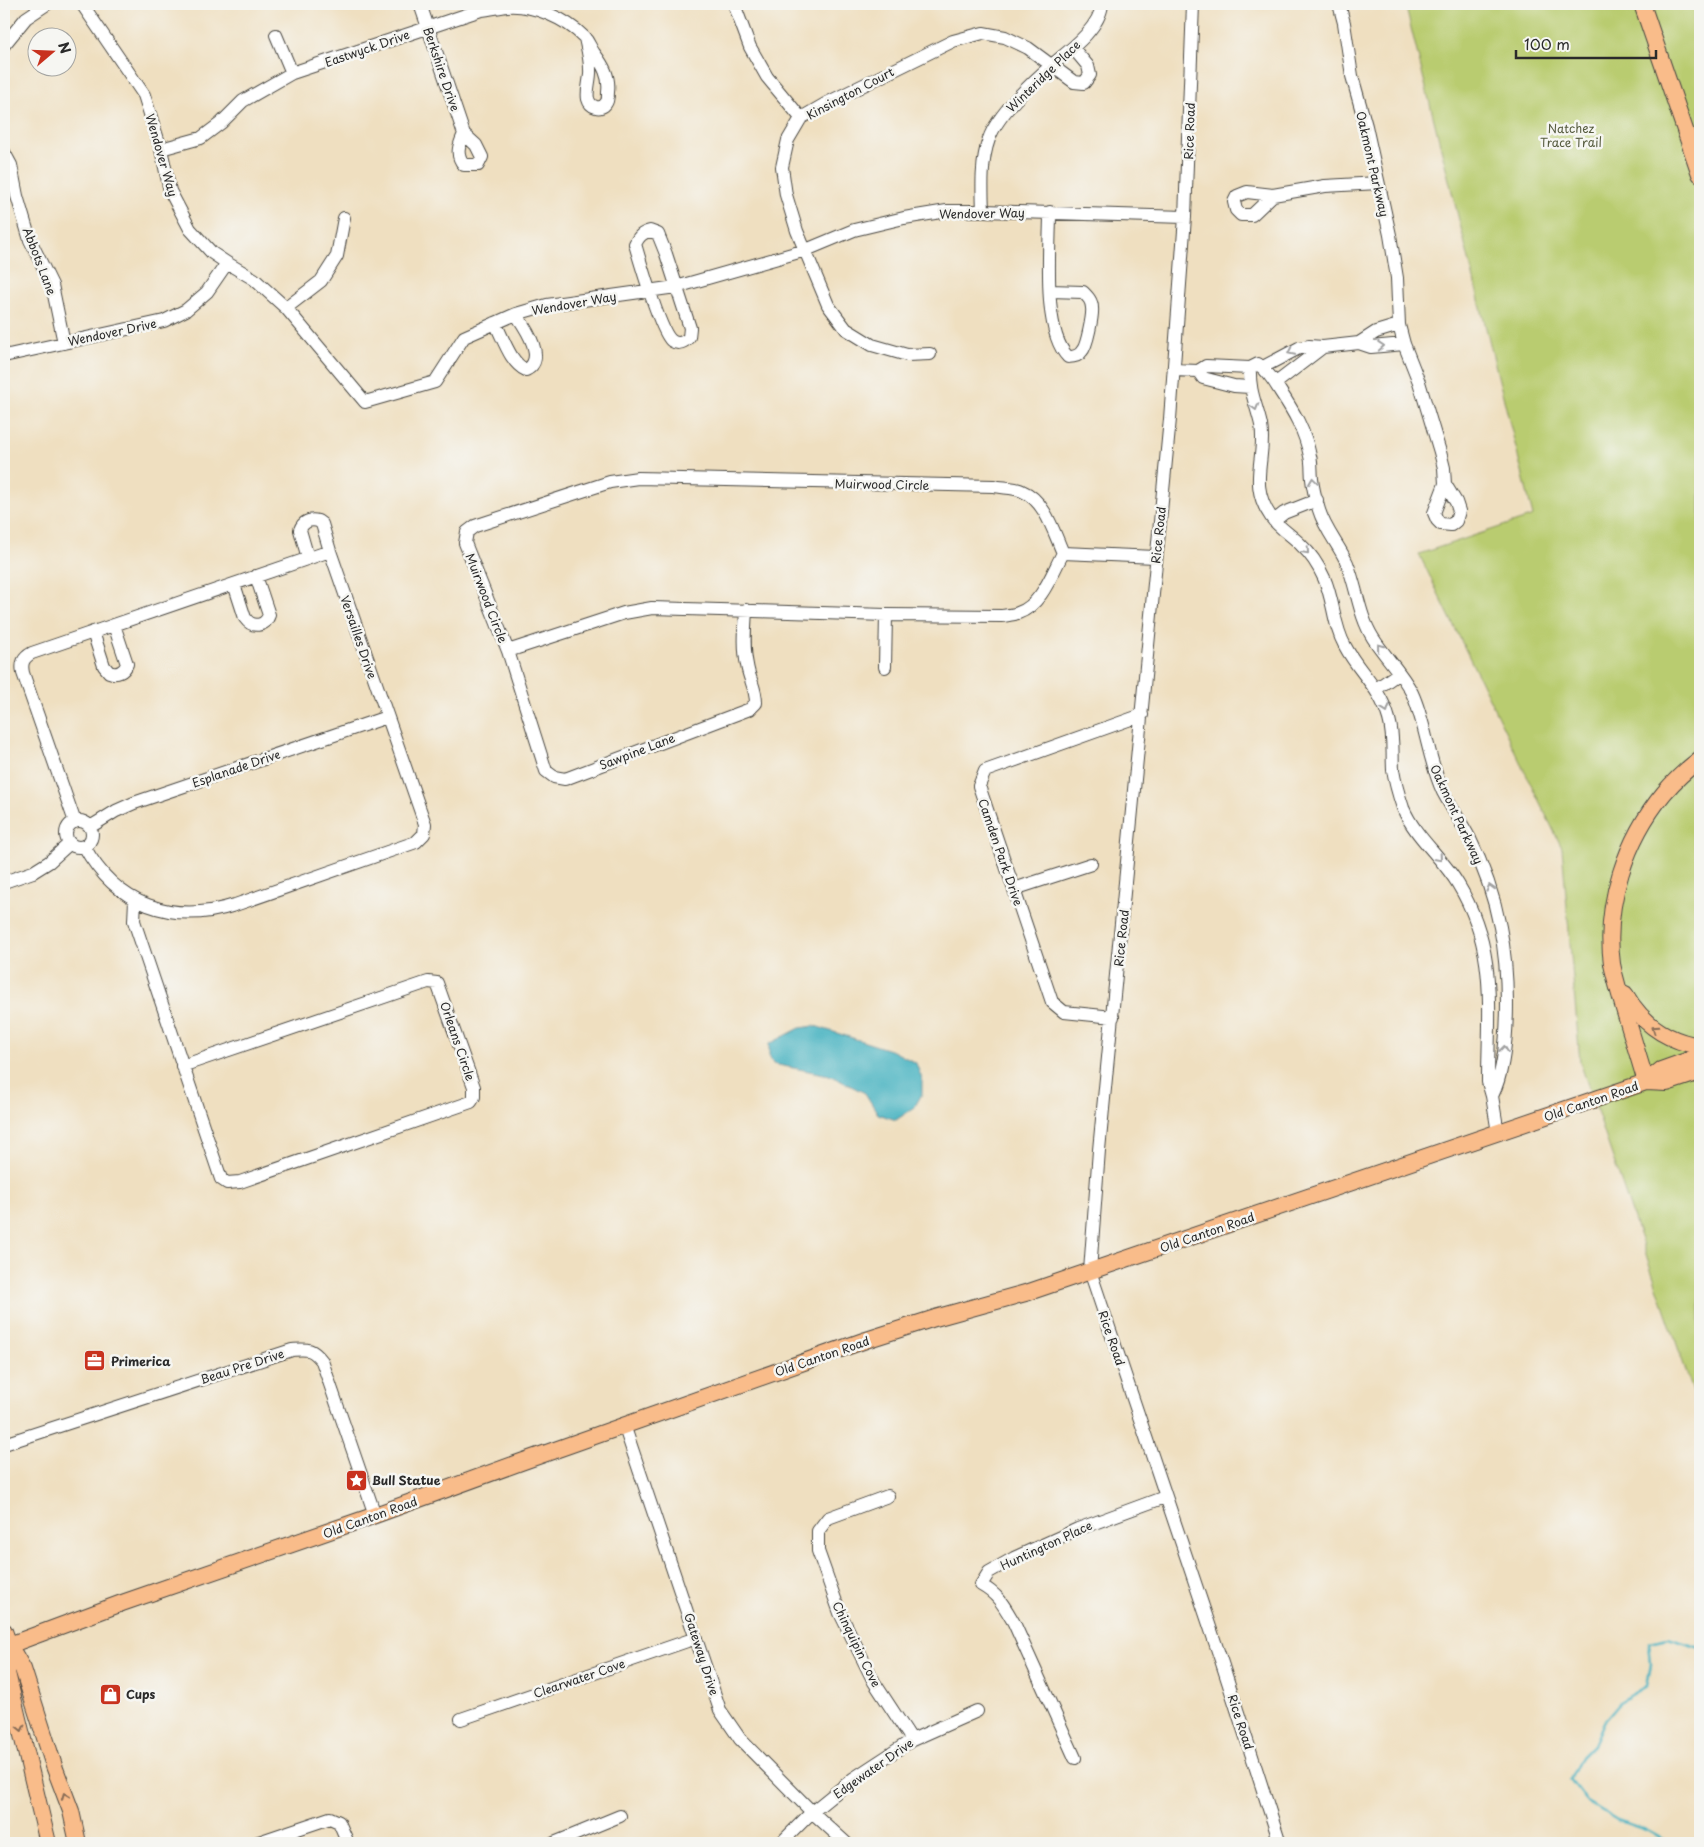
<svg xmlns="http://www.w3.org/2000/svg" width="1704" height="1847" font-family="'Playpen Sans',sans-serif">
<style>
.green{fill:#b9cc6f;stroke:#727c4d}
.water{fill:#43b1c0;stroke:#376e76}
.lines{fill:none;stroke-linecap:round;stroke-linejoin:round}
.stream{stroke:#43b1c0;stroke-width:2.5}
.minor-casing{stroke:#484641;stroke-width:14}
.major-casing{stroke:#484641;stroke-width:18}
.minor{stroke:#fff;stroke-width:12}
.major{stroke:#f9bc8a;stroke-width:16}
.oneway{stroke:#a0a0a0}
.oneway2{stroke:#886c56}
.labels{text-anchor:middle;dominant-baseline:central;stroke-width:5;stroke-linejoin:round;paint-order:stroke}
.street-label{font-size:12px;fill:#2b2b2b;stroke:#f6f6f2}
.park-label{font-size:12px;fill:#565b3f;stroke:#f6f6f2}
.poi-label{font-size:12px;font-weight:bold;fill:#2b2b2b;stroke:#f6f6f2;text-anchor:start}
</style>
<rect width="100%" height="100%" fill="#f6f6f2"/>
<filter id="ink" filterUnits="userSpaceOnUse"><feTurbulence type="fractalNoise" baseFrequency=".02" numOctaves="2"/><feDisplacementMap in="SourceGraphic" scale="10" xChannelSelector="R" yChannelSelector="G"/><feConvolveMatrix kernelMatrix="1 2 1 2 8 2 1 2 1" color-interpolation-filters="sRGB"/></filter>
<filter id="wash" filterUnits="userSpaceOnUse"><feTurbulence type="fractalNoise" baseFrequency=".0096" numOctaves="4" result="noise"/><feDisplacementMap in="SourceGraphic" scale="20" xChannelSelector="R" yChannelSelector="G"/><feGaussianBlur stdDeviation="1.12" result="paint"/><feColorMatrix in="noise" values="0 0 0 0 0 0 0 0 0 0 0 0 0 0 0 0 0 1.4 0 .05"/><feComposite in="paint" operator="in"/></filter>
<g filter="url(#wash)">
<rect width="100%" height="100%" fill="#efdfc0"/>
<path class="green" d="M 1405,4 L 1700,4 L 1700,1412 L 1580,1062 L 1562,848 L 1419,554 L 1533,516 Z"/>
<path class="water" d="M 815,1026 L 893,1051 L 916,1063 L 922,1079 L 922,1094 L 914,1108 L 896,1120 L 878,1114 L 865,1093 L 829,1075 L 773,1064 L 769,1056 L 769,1044 L 800,1028 Z"/>
<g class="lines">
<path class="stream" d="M 1666,1843 L 1666,1841 L 1646,1830 L 1617,1820 L 1586,1801 L 1570,1780 L 1581,1757 L 1593,1745 L 1603,1722 L 1621,1701 L 1647,1686 L 1651,1664 L 1649,1642 L 1668,1638 L 1700,1648"/>
</g>
</g>
<g filter="url(#ink)">
<g class="lines">
<defs>
<path id="minor" d="M 82,4 L 144,95 L 161,149 L 170,191 L 190,229 L 212,253 L 227,263 L 254,279 L 286,308 L 365,402 L 435,382 L 464,337 L 516,314 L 547,305 L 676,287 L 806,250 L 854,230 L 904,218 L 947,211 L 983,211 L 1185,217
M 420,4 L 464,134 L 476,145 L 482,157 L 478,165 L 464,165 C 455,155 459,145 464,134
M 734,4 L 750,47 L 767,77 L 801,118
M 1193,4 L 1185,217 L 1170,419 L 1099,1150 L 1090,1271 L 1221,1660 L 1280,1843
M 1339,4 L 1344,23 L 1352,76 L 1366,126 L 1390,235 L 1397,278 L 1399,325 L 1404,344 L 1419,382 L 1440,452 L 1444,468 L 1445,484 L 1434,513 L 1437,520 L 1441,524 L 1451,525 L 1456,521 L 1459,511 L 1456,502 L 1445,484
M 276,35 L 292,73
M 4,45 L 26,18 L 47,4
M 161,149 L 201,138 L 221,123 L 243,101 L 292,73 L 481,10 C 490,9 499,7 507,6 C 534,4 566,19 584,37 C 589,42 590,48 594,53 C 603,65 610,76 608,92 C 608,95 608,101 606,103 C 601,111 590,107 588,99 C 586,90 591,78 590,69 C 590,58 587,48 585,38
M 4,152 L 11,165 L 17,196 L 30,240 L 52,285 L 64,343
M 1273,195 L 1252,215 L 1241,215 L 1236,210 L 1234,202 L 1237,196 L 1247,192 L 1273,195 L 1325,186 L 1378,183
M 983,211 C 982,187 981,161 989,139 C 997,115 1033,81 1053,64 C 1070,50 1100,28 1102,4
M 650,231 L 658,234 L 666,254 L 690,328 L 689,337 C 685,342 678,345 672,341 C 661,334 640,261 635,244 C 639,236 642,233 650,231 Z
M 1050,291 L 1083,292 C 1088,297 1092,301 1092,308 C 1093,315 1087,346 1082,351 C 1079,356 1074,357 1068,357 C 1042,331 1050,249 1050,212
M 286,308 L 321,281 L 337,256 L 344,218
M 495,323 C 503,337 510,363 526,370 C 548,359 524,326 516,314
M 1359,343 L 1376,332 L 1399,325
M 930,354 L 907,355 L 872,345 L 846,329 L 828,305 L 797,231 L 786,195 L 782,167 L 788,140 L 801,118 L 827,103 L 953,41 L 983,33 L 1005,37 L 1028,48 L 1074,82 L 1084,83 L 1090,75 L 1088,66 L 1073,48
M 4,356 L 164,321 L 186,310 L 207,292 L 227,263
M 1263,367 L 1299,348 L 1309,346 L 1323,347 L 1359,343 L 1371,347 L 1404,344
M 1174,370 L 1198,371 L 1206,366 L 1250,368
M 1198,371 L 1203,378 L 1234,386 L 1250,387
M 1276,383 L 1323,347
M 1274,521 L 1284,513 L 1317,500
M 1063,553 L 1156,557
M 308,558 L 300,530 C 303,521 310,519 318,521 L 322,524 L 330,551
M 234,584 L 245,618 C 252,628 265,627 269,615 L 256,576
M 93,632 L 104,666 L 109,672 C 117,675 124,672 127,664 L 114,625
M 508,651 L 624,613 L 652,608 L 886,615 L 1002,616 C 1007,615 1013,615 1018,613 C 1042,605 1052,573 1063,553 C 1054,533 1045,500 1022,491 C 1014,487 1003,488 994,486 L 638,478 L 610,482 L 475,526 L 467,532 L 465,543 L 508,651 L 546,771 L 554,777 L 565,779 L 750,709 L 756,703 C 756,688 749,679 747,665 C 743,647 745,628 746,610
M 885,667 L 886,615
M 1376,689 L 1399,673
M66 834a13 13 0 1 1 26 0a13 13 0 1 1-26 0Z
M 75,822 L 23,673 C 21,663 23,658 32,653 L 330,551 L 425,824 L 424,834 L 416,842 L 235,905 C 172,925 116,905 84,846
M 90,827 L 116,811 L 134,803 L 387,717
M 4,882 L 33,872 L 49,862 L 70,843
M 1014,889 L 1091,864
M 135,900 L 134,921 L 221,1179 L 227,1183 L 240,1182 L 471,1102 L 474,1097 L 474,1087 L 437,983 L 428,982 L 182,1066
M 1113,1017 L 1064,1012 L 1052,1002 L 979,786 L 985,771 L 1142,715
M 1492,1096 C 1512,1056 1509,971 1500,927 C 1494,896 1483,865 1469,837 C 1461,822 1451,807 1443,792 C 1428,760 1426,723 1412,693 C 1402,673 1385,657 1373,638 C 1359,616 1357,588 1347,563 C 1339,545 1325,530 1319,510 C 1316,500 1313,490 1312,479 C 1311,471 1312,463 1310,456 C 1305,431 1294,412 1280,391 C 1274,381 1267,370 1258,364 L 1250,368 C 1249,392 1256,403 1261,425 C 1267,458 1247,483 1271,517 C 1279,528 1293,536 1302,546 C 1312,555 1319,567 1324,578 C 1334,600 1333,625 1345,646 C 1359,673 1380,687 1389,719 C 1394,736 1392,753 1393,770 C 1395,783 1399,796 1403,808 C 1415,837 1442,857 1458,884 C 1498,950 1488,1009 1488,1082 L 1492,1096 L 1498,1133
M 624,1425 L 720,1710 L 740,1739 L 812,1812 L 846,1843
M 4,1444 L 292,1350 C 308,1349 312,1348 322,1361 L 375,1515
M 888,1496 L 828,1518 L 818,1531 L 818,1551 L 840,1613 L 874,1682 L 912,1740
M 461,1719 L 696,1638
M 1075,1758 L 1014,1623 C 1004,1606 999,1595 981,1585 L 989,1572 L 1014,1558 L 1078,1529 L 1165,1497
M 256,1843 L 330,1818 L 339,1822 L 348,1843
M 554,1843 L 620,1816
M 781,1843 L 812,1812 L 854,1778 L 912,1740 L 977,1711"/>
<path id="major" d="M 1642,4 L 1700,174
M 1625,994 C 1642,1024 1667,1041 1700,1046
M 1646,1082 C 1639,1058 1631,1033 1624,1009 C 1620,994 1615,979 1612,964 C 1604,904 1626,839 1664,793 C 1675,780 1687,769 1700,759
M 1646,1082 L 1661,1070 L 1700,1056
M 4,1631 L 9,1645 L 23,1669 L 54,1766 L 71,1811 L 78,1843
M 9,1645 L 7,1673 L 48,1843
M 4,1647 L 122,1603 L 367,1518 L 521,1462 L 866,1340 L 935,1318 L 1029,1292 L 1646,1082 L 1667,1083 L 1700,1072"/>
</defs>
<use href="#minor" class="minor-casing"/>
<use href="#major" class="major-casing"/>
<use href="#minor" class="minor"/>
<use href="#major" class="major"/>
</g>
<defs><path id="oneway-chevron" d="M-2-3.5L2.5 0L-2 3.5" fill="none" stroke-width="1.6" stroke-linecap="round" stroke-linejoin="round" transform="scale(1.25)"/></defs>
<g class="oneway">
<use href="#oneway-chevron" transform="translate(1381 346) rotate(-4)"/>
<use href="#oneway-chevron" transform="translate(1291 352) rotate(154)"/>
<use href="#oneway-chevron" transform="translate(1255 407) rotate(74)"/>
<use href="#oneway-chevron" transform="translate(1313 481) rotate(-98)"/>
<use href="#oneway-chevron" transform="translate(1306 551) rotate(49)"/>
<use href="#oneway-chevron" transform="translate(1380 647) rotate(-128)"/>
<use href="#oneway-chevron" transform="translate(1386 709) rotate(70)"/>
<use href="#oneway-chevron" transform="translate(1439 858) rotate(49)"/>
<use href="#oneway-chevron" transform="translate(1490 888) rotate(-107)"/>
<use href="#oneway-chevron" transform="translate(1504 1049) rotate(-83)"/>
</g>
<g class="oneway2">
<use href="#oneway-chevron" transform="translate(1655 1029) rotate(-145)"/>
<use href="#oneway-chevron" transform="translate(21 1728) rotate(77)"/>
<use href="#oneway-chevron" transform="translate(65 1796) rotate(-111)"/>
</g>
</g>
<defs>
<symbol id="office-square" viewBox="-11 -11 22 22"><rect x="-9" y="-9" width="18" height="18" rx="4" fill="#c8321e" stroke="#f6f6f2"/><path d="M-6-3h4V-5.5h4V-3h4V5H-6ZM-1-4.5V-3h2v-1.5ZM-6 0V1H6V0Z" fill="#fff"/></symbol>
<symbol id="sight-square" viewBox="-11 -11 22 22"><rect x="-9" y="-9" width="18" height="18" rx="4" fill="#c8321e" stroke="#f6f6f2"/><path d="M0-6L1.8-2.2L6-1.7L2.9 1.2L3.7 5.4L0 3.3L-3.7 5.4L-2.9 1.2L-6-1.7L-1.8-2.2Z" fill="#fff"/></symbol>
<symbol id="shop-square" viewBox="-11 -11 22 22"><rect x="-9" y="-9" width="18" height="18" rx="4" fill="#c8321e" stroke="#f6f6f2"/><path d="M-5-2.5h2.3a2.7 3.5 0 0 1 5.4 0H5L5.5 6h-11ZM-1.5-2.5h3a1.5 2.3 0 0 0-3 0Z" fill="#fff"/></symbol>
</defs>
<g fill-rule="evenodd">
<use href="#office-square" x="82" y="1348" width="25" height="25"/>
<use href="#sight-square" x="344" y="1468" width="25" height="25"/>
<use href="#shop-square" x="98" y="1682" width="25" height="25"/>
</g>
<g class="labels">
<g class="street-label">
<text transform="translate(367 48) rotate(-19)">Eastwyck Drive</text>
<text transform="translate(442 69) rotate(71)">Berkshire Drive</text>
<text transform="translate(1043 76) rotate(-44)">Winteridge Place</text>
<text transform="translate(850 93) rotate(-28)">Kinsington Court</text>
<text transform="translate(1189 131) rotate(-88)">Rice Road</text>
<text transform="translate(162 155) rotate(74)">Wendover Way</text>
<text transform="translate(1373 164) rotate(77)">Oakmont Parkway</text>
<text transform="translate(982 213) rotate(-1)">Wendover Way</text>
<text transform="translate(40 261) rotate(69)">Abbots Lane</text>
<text transform="translate(574 303) rotate(-10)">Wendover Way</text>
<text transform="translate(112 332) rotate(-12)">Wendover Drive</text>
<text transform="translate(882 484) rotate(1)">Muirwood Circle</text>
<text transform="translate(1158 535) rotate(-84)">Rice Road</text>
<text transform="translate(487 598) rotate(69)">Muirwood Circle</text>
<text transform="translate(359 637) rotate(71)">Versailles Drive</text>
<text transform="translate(637 751) rotate(-21)">Sawpine Lane</text>
<text transform="translate(236 768) rotate(-19)">Esplanade Drive</text>
<text transform="translate(1457 814) rotate(65)">Oakmont Parkway</text>
<text transform="translate(1001 852) rotate(71)">Camden Park Drive</text>
<text transform="translate(1121 938) rotate(-84)">Rice Road</text>
<text transform="translate(458 1041) rotate(71)">Orleans Circle</text>
<text transform="translate(1591 1101) rotate(-19)">Old Canton Road</text>
<text transform="translate(1207 1232) rotate(-19)">Old Canton Road</text>
<text transform="translate(1112 1338) rotate(71)">Rice Road</text>
<text transform="translate(822 1356) rotate(-19)">Old Canton Road</text>
<text transform="translate(242 1366) rotate(-18)">Beau Pre Drive</text>
<text transform="translate(370 1517) rotate(-20)">Old Canton Road</text>
<text transform="translate(1046 1545) rotate(-25)">Huntington Place</text>
<text transform="translate(857 1644) rotate(64)">Chinquipin Cove</text>
<text transform="translate(702 1654) rotate(72)">Gateway Drive</text>
<text transform="translate(579 1678) rotate(-19)">Clearwater Cove</text>
<text transform="translate(1241 1722) rotate(72)">Rice Road</text>
<text transform="translate(873 1768) rotate(-35)">Edgewater Drive</text>
</g>
<g class="park-label">
<text x="1571" y="128">Natchez<tspan x="1571" dy="14">Trace Trail</tspan></text>
</g>
<g class="poi-label">
<text x="111" y="1361">Primerica</text>
<text x="372" y="1480">Bull Statue</text>
<text x="126" y="1694">Cups</text>
</g>
</g>
<rect width="1704" height="1847" fill="none" stroke="#f6f6f2" stroke-width="20"/>
<g transform="translate(52 52) rotate(71)"><circle r="24" fill="#f6f6f2" stroke="#a5a5a2"/>
<path d="M0-4L9 19L0 12L-9 19Z" fill="#c8321e"/>
<text y="-8" font-size="14" font-weight="bold" text-anchor="middle" fill="#2b2b2b">N</text>
</g>
<path d="M1516 50v8h140v-8" fill="none" stroke="#2b2b2b" stroke-width="2.5"/>
<text x="1524" y="50" font-size="15" fill="#2b2b2b" stroke="#f6f6f2" stroke-width="4" paint-order="stroke">100 m</text>
</svg>
